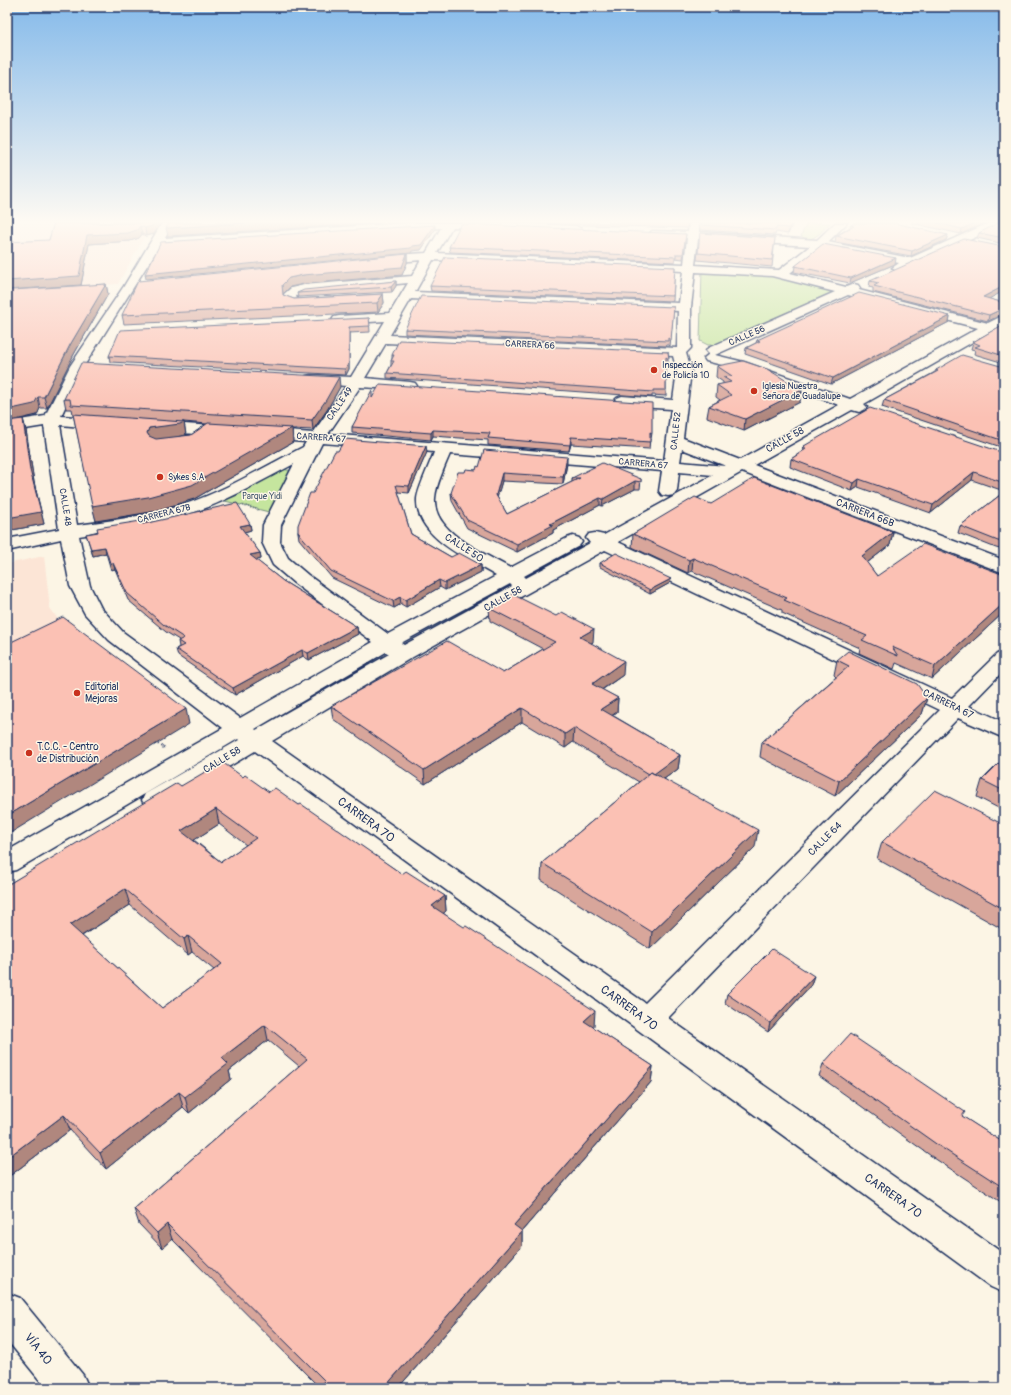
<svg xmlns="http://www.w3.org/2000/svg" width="1011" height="1395" font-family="Pangolin,sans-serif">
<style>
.built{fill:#fce5d6}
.green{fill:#c5e59e;stroke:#708a7e}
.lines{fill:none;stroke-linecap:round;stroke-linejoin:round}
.minor-casing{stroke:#1b2f5e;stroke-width:3}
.highway-casing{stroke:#1b2f5e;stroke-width:3}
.path-far2{stroke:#1b2f5e;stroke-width:2;stroke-dasharray:0.5 2;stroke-linecap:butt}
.path-far1{stroke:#1b2f5e;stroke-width:2.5;stroke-dasharray:1 3;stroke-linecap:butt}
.path{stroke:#1b2f5e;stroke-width:3;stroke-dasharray:1 3.5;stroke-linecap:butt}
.minor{fill:#fcf5e5;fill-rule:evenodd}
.highway{fill:#fcf5e5;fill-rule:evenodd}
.wall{fill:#d8a69b;stroke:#1b2f5e;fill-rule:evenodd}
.shaded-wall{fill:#b0877e;stroke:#1b2f5e}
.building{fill:#fbc1b4;stroke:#1b2f5e;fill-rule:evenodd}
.poi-dot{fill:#c8321e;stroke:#fcf5e5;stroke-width:1.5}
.labels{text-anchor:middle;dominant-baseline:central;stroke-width:3;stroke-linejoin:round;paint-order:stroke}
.far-street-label{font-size:9px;fill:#1b2f5e;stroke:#fcf5e5}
.far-poi-label{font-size:9px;fill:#1b2f5e;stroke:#fcf5e5;text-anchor:start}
.far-park-label{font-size:9px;fill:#3d536b;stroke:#fcf5e5}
.street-label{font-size:10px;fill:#1b2f5e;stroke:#fcf5e5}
.poi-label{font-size:10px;fill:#1b2f5e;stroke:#fcf5e5;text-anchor:start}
.near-street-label{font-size:12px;fill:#1b2f5e;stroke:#fcf5e5}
</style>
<rect width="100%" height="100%" fill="#fcf5e5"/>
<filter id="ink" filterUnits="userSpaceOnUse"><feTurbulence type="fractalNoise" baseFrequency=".025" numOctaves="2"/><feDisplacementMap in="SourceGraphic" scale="8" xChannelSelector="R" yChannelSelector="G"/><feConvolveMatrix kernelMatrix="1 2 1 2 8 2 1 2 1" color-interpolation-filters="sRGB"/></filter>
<g filter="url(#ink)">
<path class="built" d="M 7,223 L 154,223 L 147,232 L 118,284 L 7,292 Z
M 44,556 L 50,608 L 67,632 L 7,661 L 7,564 Z"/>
<path class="green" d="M 807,223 L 830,223 C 823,230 812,245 801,236 Z
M 702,270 L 770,273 L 836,290 L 717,345 L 708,345 L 700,341 Z
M 282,469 L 293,471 L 269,512 L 221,500 Z"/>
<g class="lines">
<defs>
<path id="minor" d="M 162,223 L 173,223 L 165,238 L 408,223 L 512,223 L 576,226 L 582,229 L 580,231 L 452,227 L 437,253 L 684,264 L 687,238 L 656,236 L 652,235 L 650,233 L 652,231 L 688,232 L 689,223 L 699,223 L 699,232 L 817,240 L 835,223 L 847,223 L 828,242 L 910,258 L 989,223 L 1004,223 L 1003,225 L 898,272 L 892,268 L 899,263 L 822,248 L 790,273 L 846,287 L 854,284 L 858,285 L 860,288 L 859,290 L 988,323 L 1004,315 L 1004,324 L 864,404 L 867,407 L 864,410 L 859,412 L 852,410 L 754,465 L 1004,560 L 1004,573 L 742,472 L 618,542 L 952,698 L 997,654 L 1004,652 L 1004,670 L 969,706 L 1004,722 L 1004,738 L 958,718 L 668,1018 L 1004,1254 L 1004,1293 L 991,1287 L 255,751 L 163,806 L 154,808 L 145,806 L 142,800 L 145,794 L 239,740 L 238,739 L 16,870 L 7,872 L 7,851 L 223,728 L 109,640 L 85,614 L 70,586 L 61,539 L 7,551 L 7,539 L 59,529 L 44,426 L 7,432 L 7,422 L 45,416 L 70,366 L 124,286 ZM 441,228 L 426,253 L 377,256 L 371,260 L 377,264 L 421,260 L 412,276 L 304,285 L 291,288 L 284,294 L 286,304 C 294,307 315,311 321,303 L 320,300 L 297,299 L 296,296 L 304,293 L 408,283 L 390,313 L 339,316 L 334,317 L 332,320 L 334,323 L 339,324 L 385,321 L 351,377 L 311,375 L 306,376 L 304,379 L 306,382 L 311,383 L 346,386 L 313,433 L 263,429 L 257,431 L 255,434 L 257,437 L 263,439 L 306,442 L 303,447 C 264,467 218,495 176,507 C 144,516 110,521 77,525 L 60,425 L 104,429 L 110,427 L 112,424 L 110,421 L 104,419 L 61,416 L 84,366 L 160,245 ZM 698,239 L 810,246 L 779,270 L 695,265 ZM 433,260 L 683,271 L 679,303 L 415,292 ZM 695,272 L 772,276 L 835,292 L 708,348 L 706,351 L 709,354 L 704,358 L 706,361 L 734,368 L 839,405 L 740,460 L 683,438 L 691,371 L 686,353 L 691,348 L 691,307 ZM 848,295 L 978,328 L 850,399 L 744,362 L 715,355 ZM 411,299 L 678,311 L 677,348 L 390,335 ZM 386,343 L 673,356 L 677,371 L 673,400 L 622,396 L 617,398 L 614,401 L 617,404 L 622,406 L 671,409 L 664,461 L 328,434 L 360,387 L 410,390 L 415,389 L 417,386 L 415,383 L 410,382 L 365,378 ZM 322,443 L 434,452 C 430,464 418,488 417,499 C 415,537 468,559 496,576 L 388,634 L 308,575 L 288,558 L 280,542 L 281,525 ZM 682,449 L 726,466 L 680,462 ZM 450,454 L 662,471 L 659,491 L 662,495 L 668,496 L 674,495 L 677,491 L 679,472 L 713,475 L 604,535 L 595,533 L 589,534 L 586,538 L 590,543 L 526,578 L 524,576 L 579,546 L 582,542 L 579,538 L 573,536 L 567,538 L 510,568 C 485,553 432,533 435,498 C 436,485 445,466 450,454 ZM 294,464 L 263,525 L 262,542 L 273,565 L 294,583 L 373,642 L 240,718 L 123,632 L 101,608 L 90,586 L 79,536 C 113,531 157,525 189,514 C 226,502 259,482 294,464 ZM 605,550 L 940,710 L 645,1003 L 272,741 L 411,658 ZM 510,584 L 512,586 L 404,645 L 401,643 ZM 386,652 L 389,654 L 256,730 L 255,729 Z
M 155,422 L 228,427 L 234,429 L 236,432 L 234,435 L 228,437 L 149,430 L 147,427 L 149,424 Z"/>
<path id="highway" d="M 7,1293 L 20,1298 L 83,1375 L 89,1388 L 46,1388 L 7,1340 Z"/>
</defs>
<use href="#minor" class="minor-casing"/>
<use href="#highway" class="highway-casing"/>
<path class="path-far2" d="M 241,505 L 259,510"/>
<path class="path-far1" d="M 158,744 L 165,748"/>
<path class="path" d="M 163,747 L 166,749"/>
<use href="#minor" class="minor"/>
<use href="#highway" class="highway"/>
</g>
<path class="wall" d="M 54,223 L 161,223 L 154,234 L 146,236 L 142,234 L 139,238 L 130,241 L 89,244 L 81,285 L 49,240 Z
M 519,223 L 688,223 L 687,228 Z
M 699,223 L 793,223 L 788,234 L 776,232 L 775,235 L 700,230 Z
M 911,223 L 985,223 L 961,234 Z
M 1004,223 L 1004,244 L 977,238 L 979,233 Z
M 851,225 L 948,235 L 946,240 L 911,256 L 835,242 L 836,236 L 850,227 Z
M 700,233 L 775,238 L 772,267 L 697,260 Z
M 686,234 L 683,259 L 675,258 L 675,262 L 450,252 L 449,247 Z
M 407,254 L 407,263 L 402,275 L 304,284 L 290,287 L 283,294 L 283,295 L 294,299 L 383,294 L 384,303 L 378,312 L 124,324 L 122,315 Z
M 895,264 L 850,283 L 794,272 L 795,266 Z
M 675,267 L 673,301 L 431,291 L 430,286 Z
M 396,281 L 396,286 L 392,292 L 298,297 L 297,293 Z
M 870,281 L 990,299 L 1004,303 L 988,321 L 873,292 L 873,288 L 869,287 Z
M 106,284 L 108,294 L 73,356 L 47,408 L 40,408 L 37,415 L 13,420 L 23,419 L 26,430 L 34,482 L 44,524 L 7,531 L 7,296 Z
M 674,307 L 670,346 L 667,344 L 667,346 L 405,334 L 405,329 Z
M 950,316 L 949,322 L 831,384 L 745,354 L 746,348 L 756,343 L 757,340 Z
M 369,318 L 370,332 L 349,333 L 349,369 L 346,375 L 110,362 L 109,356 Z
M 1004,322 L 1004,363 L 974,354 L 975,350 L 971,349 L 973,342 L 1003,325 Z
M 668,352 L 668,364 L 666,362 L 666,396 L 652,395 L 652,397 L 387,378 L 387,373 L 391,365 L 391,361 L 392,358 L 392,355 Z
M 717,366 L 800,402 L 744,431 L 707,417 L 709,406 L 720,400 L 716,397 L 717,385 L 723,384 L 723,382 L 716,377 Z
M 1004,367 L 1004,448 L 882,407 L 884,400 L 935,372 L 936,370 Z
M 340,387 L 327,410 L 313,430 L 292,429 L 293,442 L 194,499 L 151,512 L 96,521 L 72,409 L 66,409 L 64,399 ZM 184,422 L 207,424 L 191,435 L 186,435 Z
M 373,397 L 652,433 L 651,439 L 650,439 L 649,449 L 571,444 L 569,451 L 488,445 L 488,440 L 433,436 L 431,440 L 352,433 L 352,427 Z
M 804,446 L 1004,453 L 1004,491 L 972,480 L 931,513 L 858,487 L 852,491 L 790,467 L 791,459 L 803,451 Z
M 427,452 L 409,493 L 398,492 L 411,534 L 451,557 L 481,565 L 481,572 L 445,590 L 440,587 L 406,607 L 401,604 L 394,608 L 332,578 L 299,539 L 298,532 L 313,493 Z
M 567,464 L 563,484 L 502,481 L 497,497 L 507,514 L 572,482 L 572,478 L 641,479 L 640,489 L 635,489 L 602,506 L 600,505 L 553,530 L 553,533 L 517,552 L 467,528 L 452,501 L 451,493 L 465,472 L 476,470 Z
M 1004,492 L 1004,550 L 996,548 L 958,533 L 960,526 Z
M 711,504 L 893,532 L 890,545 L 867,563 L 877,576 L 1004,575 L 1004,612 L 932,679 L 896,663 L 894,669 L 859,653 L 860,648 L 782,613 L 782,610 L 692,571 L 688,573 L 632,547 L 633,534 Z
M 147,520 L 147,523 L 250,524 L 251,530 L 244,532 L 260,553 L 261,559 L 256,560 L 283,581 L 357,627 L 358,634 L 309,660 L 303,656 L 235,695 L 178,656 L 176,649 L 179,647 L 178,641 L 179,640 L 166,632 L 128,600 L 115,569 L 111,570 L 106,553 L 93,556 L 86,534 Z
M 600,563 L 671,579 L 670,583 L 650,594 L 600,567 Z
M 489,608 L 593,642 L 591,643 L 623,675 L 602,690 L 618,698 L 617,712 L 612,715 L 680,755 L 678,769 L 664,779 L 755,847 L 650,949 L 541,880 L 542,863 L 639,782 L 573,742 L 565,748 L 522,722 L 425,784 L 333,719 L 331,706 L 503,673 L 543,649 L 490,621 Z
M 837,660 L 927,698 L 922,714 L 835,796 L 760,757 L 762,742 L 836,677 L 834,675 Z
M 1004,758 L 1004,811 L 977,797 L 982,780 Z
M 243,777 L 269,792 L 299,805 L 402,874 L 445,896 L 446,911 L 443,913 L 594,1026 L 593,1027 L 653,1066 L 651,1082 L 522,1231 L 522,1246 L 398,1388 L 318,1388 L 319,1387 L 172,1239 L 162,1248 L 139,1224 L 134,1209 L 299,1066 L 268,1040 L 229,1071 L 231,1079 L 189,1113 L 183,1107 L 106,1169 L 70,1130 L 7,1178 L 7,885 L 181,786 ZM 219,824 L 246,845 L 221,862 L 194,840 ZM 130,905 L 188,955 L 192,952 L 214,970 L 162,1008 L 82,936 Z
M 1004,825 L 1004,930 L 877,859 L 882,842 Z
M 811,985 L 768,1032 L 725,1003 L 727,994 Z
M 823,1064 L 963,1117 L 1004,1143 L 1004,1204 L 934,1158 L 819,1076 Z"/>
<path class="shaded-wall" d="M 154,223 L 161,223 L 154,234 L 146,236 L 145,228 Z
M 246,223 L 380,223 L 168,236 L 166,228 Z
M 791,223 L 793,223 L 788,234 L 789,228 Z
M 974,223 L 985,223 L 961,234 L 962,229 Z
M 435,225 L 435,230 L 421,250 L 412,251 L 411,253 L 146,279 L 145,274 Z
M 140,226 L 142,234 L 139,238 L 130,241 L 89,244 L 81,285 L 7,290 L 7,281 L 87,235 Z
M 948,235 L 946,240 L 911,256 L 912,251 Z
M 407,254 L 407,263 L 402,275 L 304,284 L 290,287 L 283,294 L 282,285 L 289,278 L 303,275 Z
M 896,258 L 895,264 L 850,283 L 851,278 Z
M 396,281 L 396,286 L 392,292 L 391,287 Z
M 106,284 L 108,294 L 73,356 L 47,408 L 44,397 L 70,345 Z
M 1004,286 L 1004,291 L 981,303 L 983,297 Z
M 383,294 L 384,303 L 378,312 L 377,303 Z
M 1004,308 L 1004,314 L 988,321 L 989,315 Z
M 950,316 L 949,322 L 831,384 L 833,378 Z
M 349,327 L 349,369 L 346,375 L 345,369 Z
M 339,377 L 340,387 L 327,410 L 313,430 L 312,420 Z
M 802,390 L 800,402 L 744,431 L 745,419 Z
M 38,397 L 40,408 L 37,415 L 7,422 L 7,410 Z
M 23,419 L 26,430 L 34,482 L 44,524 L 7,531 L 7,518 L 30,470 Z
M 184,422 L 186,435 L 152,442 L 147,433 L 149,428 Z
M 292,428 L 293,442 L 194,499 L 151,512 L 96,521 L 92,506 Z
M 433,430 L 433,436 L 431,440 L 431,433 Z
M 571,437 L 571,444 L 569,451 L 570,445 Z
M 426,446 L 427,452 L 409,493 L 409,486 Z
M 567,457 L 567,464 L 563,484 L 563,477 Z
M 974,472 L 972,480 L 931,513 L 933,505 Z
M 502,473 L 502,481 L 496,502 L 496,495 Z
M 859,479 L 858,487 L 852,491 L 854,483 Z
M 635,481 L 635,489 L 602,506 L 603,499 Z
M 600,498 L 600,505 L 553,530 L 553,533 L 517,552 L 517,544 L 550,524 Z
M 147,520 L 148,526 L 140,523 Z
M 250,524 L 251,530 L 241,533 L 240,526 Z
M 893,532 L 890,545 L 859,569 L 862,556 Z
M 105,547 L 106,553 L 93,556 L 91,549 Z
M 260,553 L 261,559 L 251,562 L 250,555 Z
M 693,558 L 692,571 L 688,573 L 689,560 Z
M 110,563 L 113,563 L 115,569 L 111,570 Z
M 481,565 L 481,572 L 445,590 L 445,583 Z
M 671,579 L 670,583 L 650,594 L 650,590 Z
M 439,580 L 440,587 L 406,607 L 406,600 Z
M 400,597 L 401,604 L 394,608 L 393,601 Z
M 1004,603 L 1004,612 L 932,679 L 935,666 Z
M 357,627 L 358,634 L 309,660 L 308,653 Z
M 594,629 L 593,642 L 580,651 L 580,637 Z
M 302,650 L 303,656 L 235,695 L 233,688 Z
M 624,661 L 623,675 L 591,697 L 592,684 Z
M 618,698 L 617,712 L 601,723 L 601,709 Z
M 927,698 L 922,714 L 835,796 L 839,781 Z
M 522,708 L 522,722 L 425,784 L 424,770 Z
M 186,709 L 189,724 L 7,835 L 7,816 Z
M 574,728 L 573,742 L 565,748 L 565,734 Z
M 680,755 L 678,769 L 650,789 L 652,775 Z
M 216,809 L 219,824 L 185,846 L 181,831 Z
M 758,830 L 755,847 L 650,949 L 652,932 Z
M 125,889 L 130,905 L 75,940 L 70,925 Z
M 445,896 L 446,911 L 433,922 L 432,906 Z
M 188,936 L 192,952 L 188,955 L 184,939 Z
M 814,976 L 811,985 L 768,1032 L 770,1023 Z
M 595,1011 L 594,1026 L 583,1037 L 584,1021 Z
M 265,1025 L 268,1040 L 229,1071 L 231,1079 L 189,1113 L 185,1097 L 222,1058 Z
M 653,1066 L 651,1082 L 514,1240 L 514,1225 Z
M 179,1092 L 183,1107 L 106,1169 L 100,1153 Z
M 64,1115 L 70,1130 L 7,1178 L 7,1158 Z
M 167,1224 L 172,1239 L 162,1248 L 157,1233 Z
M 522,1231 L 522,1246 L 398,1388 L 384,1388 Z"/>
<path class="building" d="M 54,223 L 154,223 L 152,226 L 145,228 L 140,226 L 137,230 L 128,233 L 87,235 L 79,276 L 7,281 L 7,242 L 49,240 Z
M 169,223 L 246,223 L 166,228 Z
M 701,223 L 791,223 L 789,228 L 776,227 L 776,230 L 701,225 Z
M 854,223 L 894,223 L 948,235 L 912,251 L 836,236 L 854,226 L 851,225 Z
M 937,223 L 974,223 L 962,229 Z
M 998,223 L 1004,223 L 1004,238 L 979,233 Z
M 461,224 L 686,234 L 683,254 L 676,254 L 676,257 L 449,247 Z
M 435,225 L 421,245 L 412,246 L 411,248 L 145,274 L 161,242 Z
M 700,233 L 775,238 L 772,260 L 698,253 Z
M 964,239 L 1004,247 L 1004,286 L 983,297 L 1004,303 L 1004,308 L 989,315 L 874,286 L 879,283 L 870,281 Z
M 823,244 L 896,258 L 851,278 L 795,266 Z
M 407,254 L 402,267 L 303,275 L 289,278 L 282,285 L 283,295 L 294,299 L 383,294 L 377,303 L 122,315 L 138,281 Z
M 445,257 L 675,267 L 673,296 L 430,286 Z
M 396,281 L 391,287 L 297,293 L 304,290 Z
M 106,284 L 70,345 L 44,397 L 38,397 L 34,404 L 7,410 L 7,296 L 12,290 Z
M 859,293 L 950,316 L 833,378 L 746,348 L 760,341 L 757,340 Z
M 421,296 L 674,307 L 671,340 L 668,338 L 668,341 L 405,329 Z
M 369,318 L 370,326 L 349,327 L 349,363 L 345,369 L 109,356 L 120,330 Z
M 1004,324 L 1004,356 L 975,347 L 980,345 L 973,342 Z
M 399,340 L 668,352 L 669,359 L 666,357 L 666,390 L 653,390 L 653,392 L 387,373 L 394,361 L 391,361 L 394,355 L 392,355 Z
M 962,355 L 1004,367 L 1004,441 L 884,400 L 938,371 L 936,370 Z
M 743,361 L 767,369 L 802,390 L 745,419 L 709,406 L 731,395 L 717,385 L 731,382 L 723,377 L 732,376 L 717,366 Z
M 81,363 L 339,377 L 326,400 L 312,420 L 71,405 L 70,399 L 64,399 Z
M 380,384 L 652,403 L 652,433 L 650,432 L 650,442 L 571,437 L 570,445 L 488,438 L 490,433 L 433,430 L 431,433 L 352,427 L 372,390 L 372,398 Z
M 870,408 L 1004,453 L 1004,483 L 974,472 L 933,505 L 859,479 L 854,483 L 791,459 L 806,449 L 804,446 Z
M 73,414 L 184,422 L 180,424 L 149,428 L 147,433 L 149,436 L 156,439 L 191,435 L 208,423 L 292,428 L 192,485 L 148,497 L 92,506 Z
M 23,419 L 30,470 L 41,512 L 7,518 L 7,421 Z
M 345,439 L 426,446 L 409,486 L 396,485 L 411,534 L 451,557 L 459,553 L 481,565 L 445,583 L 439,580 L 406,600 L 400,597 L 393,601 L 331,571 L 298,532 L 298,525 L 310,493 L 313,493 L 335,451 L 338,451 Z
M 484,450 L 567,457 L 563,477 L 502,473 L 496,495 L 507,514 L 580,478 L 572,478 L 602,463 L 641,479 L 641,482 L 635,481 L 603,499 L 600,498 L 550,524 L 553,525 L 517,544 L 467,520 L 451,493 L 458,472 L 465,472 L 466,469 L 476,470 L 477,466 L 479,467 Z
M 754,478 L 893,532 L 862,556 L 877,576 L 923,544 L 1004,575 L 1004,603 L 935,666 L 892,647 L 898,656 L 862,640 L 867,636 L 784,600 L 787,598 L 693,558 L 689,560 L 633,534 L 695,497 L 711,504 Z
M 1004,492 L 1004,542 L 998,541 L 960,526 Z
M 237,503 L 250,524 L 240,526 L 260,553 L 250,555 L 283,581 L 357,627 L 308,653 L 302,650 L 233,688 L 176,649 L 184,645 L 178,641 L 184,638 L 164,625 L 127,593 L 113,563 L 110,563 L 105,547 L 91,549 L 86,534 L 98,532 L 97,528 L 147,520 L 140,523 L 143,524 Z
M 616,553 L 671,579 L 650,590 L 600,563 Z
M 512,594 L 556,616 L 562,612 L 594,629 L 580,637 L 624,661 L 592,684 L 618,698 L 601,709 L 680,755 L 654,774 L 651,772 L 649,774 L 574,728 L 565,734 L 522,708 L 424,770 L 331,706 L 447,641 L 503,673 L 555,642 L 489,608 Z
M 63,617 L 186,709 L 7,816 L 7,644 Z
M 848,651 L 917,684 L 927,698 L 839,781 L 762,742 L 849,666 L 837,660 Z
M 1004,758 L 1004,791 L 982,780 Z
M 222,762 L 243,777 L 245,775 L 269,792 L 275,788 L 299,805 L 301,804 L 402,874 L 406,871 L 445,896 L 432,906 L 464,927 L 466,926 L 595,1011 L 584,1021 L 653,1066 L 514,1225 L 522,1231 L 384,1388 L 318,1388 L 325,1381 L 167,1224 L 157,1233 L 134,1209 L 307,1059 L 265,1025 L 222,1058 L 228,1064 L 185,1097 L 179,1092 L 100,1153 L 64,1115 L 7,1158 L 7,885 L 105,826 L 177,783 L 181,786 ZM 216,809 L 256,838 L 221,862 L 181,831 ZM 125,889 L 184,939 L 188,936 L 222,964 L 162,1008 L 70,925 Z
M 651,772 L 758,830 L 652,932 L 542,863 Z
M 935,790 L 1004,825 L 1004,909 L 882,842 Z
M 772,949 L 814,976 L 770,1023 L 727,994 Z
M 850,1034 L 965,1112 L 962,1116 L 1004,1143 L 1004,1188 L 939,1146 L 823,1064 Z"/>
</g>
<linearGradient id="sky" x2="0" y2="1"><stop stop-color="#85baea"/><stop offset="0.53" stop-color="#fefaf3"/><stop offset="1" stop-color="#fefaf3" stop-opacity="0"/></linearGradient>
<rect width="1011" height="418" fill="url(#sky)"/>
<g class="poi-dot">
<circle cx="654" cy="370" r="4"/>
<circle cx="754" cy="391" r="4"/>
<circle cx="160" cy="477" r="4"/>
<circle cx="77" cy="693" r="4"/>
<circle cx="29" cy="753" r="4"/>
</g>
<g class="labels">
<g class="far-street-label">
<text transform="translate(747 336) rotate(-23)">CALLE 56</text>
<text transform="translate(530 345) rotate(3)">CARRERA 66</text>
<text transform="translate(340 404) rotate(-55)">CALLE 49</text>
<text transform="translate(676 431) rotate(-84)">CALLE 52</text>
<text transform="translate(321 438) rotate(4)">CARRERA 67</text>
<text transform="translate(643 464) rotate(5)">CARRERA 67</text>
<text transform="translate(65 507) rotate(81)">CALLE 48</text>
<text transform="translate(164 514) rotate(-14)">CARRERA 67B</text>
</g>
<g class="far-poi-label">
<text x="662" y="365">Inspección<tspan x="662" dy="10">de Policía 10</tspan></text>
<text x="762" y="386">Iglesia Nuestra<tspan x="762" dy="10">Señora de Guadalupe</tspan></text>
<text x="168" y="477">Sykes S.A</text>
</g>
<g class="far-park-label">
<text x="262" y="496">Parque Yidi</text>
</g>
<g class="street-label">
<text transform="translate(785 440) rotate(-29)">CALLE 58</text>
<text transform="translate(865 513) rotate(21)">CARRERA 66B</text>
<text transform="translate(464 548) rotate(33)">CALLE 50</text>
<text transform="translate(503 599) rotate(-29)">CALLE 58</text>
<text transform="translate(948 704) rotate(26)">CARRERA 67</text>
<text transform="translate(222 760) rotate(-31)">CALLE 58</text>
<text transform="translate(825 839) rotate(-45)">CALLE 64</text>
</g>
<g class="poi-label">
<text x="85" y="687">Editorial<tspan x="85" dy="12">Mejoras</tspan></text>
<text x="37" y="747">T.C.C. - Centro<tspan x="37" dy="12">de Distribución</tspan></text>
</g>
<g class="near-street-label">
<text transform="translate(366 820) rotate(36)">CARRERA 70</text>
<text transform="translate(629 1008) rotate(36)">CARRERA 70</text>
<text transform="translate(893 1196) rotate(35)">CARRERA 70</text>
<text transform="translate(38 1349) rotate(51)">VÍA 40</text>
</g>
</g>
<rect width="1011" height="1395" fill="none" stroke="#fcf5e5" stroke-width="24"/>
<rect x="12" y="12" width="987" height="1371" fill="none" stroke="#1b2f5e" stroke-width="1.5" filter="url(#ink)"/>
</svg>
